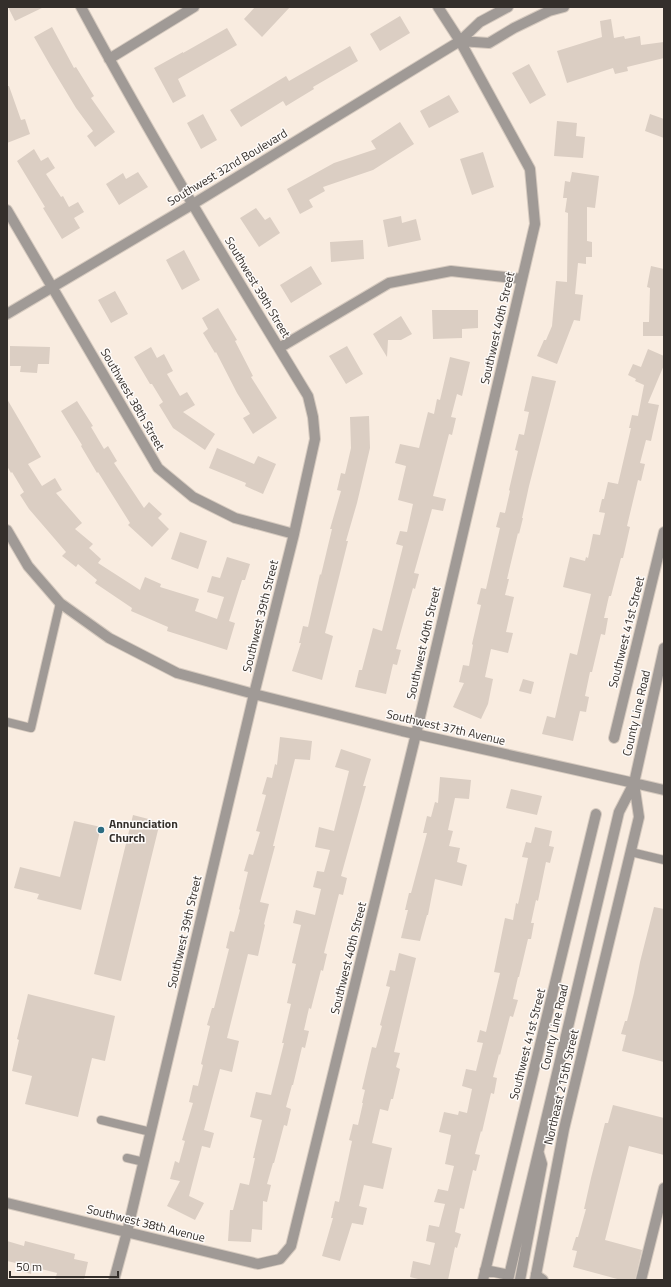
<svg xmlns="http://www.w3.org/2000/svg" width="671" height="1287" font-family="'Titillium Web',sans-serif">
<style>
.building{fill:#dbcec3}
.lines{fill:none;stroke-linecap:round;stroke-linejoin:round}
.service-casing{stroke:#d6cabf;stroke-width:10}
.minor-casing{stroke:#d6cabf;stroke-width:12}
.tertiary-casing{stroke:#d6cabf;stroke-width:12}
.service{stroke:#a09a96;stroke-width:8}
.minor{stroke:#a09a96;stroke-width:10}
.tertiary{stroke:#a09a96;stroke-width:10}
.poi-dot{fill:#2c6c81;stroke:#fefbf9;stroke-width:1.5}
.labels{text-anchor:middle;dominant-baseline:central;stroke-width:3;stroke-linejoin:round;paint-order:stroke}
.street-label{font-size:12px;fill:#342f2b;stroke:#fefbf9}
.poi-label{font-size:12px;font-weight:bold;fill:#342f2b;stroke:#fefbf9;text-anchor:start}
</style>
<rect width="100%" height="100%" fill="#f9ece0"/>
<path class="building" d="M 8,7 L 44,7 L 15,21 Z
M 255,7 L 290,7 L 262,37 L 244,19 Z
M 400,16 L 410,33 L 380,51 L 370,34 Z
M 611,19 L 614,38 L 624,36 L 625,39 L 640,36 L 641,45 L 664,42 L 664,58 L 627,67 L 628,71 L 615,74 L 613,68 L 567,83 L 557,51 L 602,37 L 600,21 Z
M 52,27 L 74,68 L 76,67 L 94,96 L 91,98 L 115,132 L 95,147 L 87,136 L 93,131 L 76,108 L 50,65 L 34,37 Z
M 227,28 L 237,45 L 178,79 L 186,96 L 173,103 L 154,68 L 183,52 L 183,53 Z
M 350,46 L 358,61 L 313,87 L 314,89 L 286,106 L 283,101 L 241,127 L 230,110 L 286,76 L 289,81 Z
M 529,64 L 546,95 L 530,104 L 512,73 Z
M 7,86 L 9,86 L 21,120 L 25,119 L 30,134 L 7,143 Z
M 449,95 L 459,112 L 429,128 L 420,111 Z
M 203,114 L 217,140 L 201,149 L 187,123 Z
M 650,114 L 664,119 L 664,138 L 645,131 Z
M 557,121 L 577,123 L 576,136 L 585,137 L 583,158 L 554,156 Z
M 400,122 L 414,144 L 373,170 L 323,187 L 325,191 L 309,200 L 313,207 L 300,214 L 287,189 L 334,163 L 376,149 L 371,141 Z
M 34,149 L 41,161 L 48,157 L 55,168 L 46,174 L 61,197 L 63,196 L 69,207 L 78,202 L 84,212 L 74,218 L 80,228 L 62,239 L 43,208 L 45,207 L 17,161 Z
M 483,152 L 494,187 L 472,195 L 460,159 Z
M 138,172 L 148,187 L 119,205 L 106,184 L 123,173 L 126,179 Z
M 572,172 L 599,176 L 595,208 L 587,207 L 587,241 L 592,242 L 592,257 L 586,257 L 586,264 L 578,263 L 575,294 L 583,295 L 580,321 L 574,320 L 557,364 L 537,356 L 544,340 L 546,340 L 552,326 L 556,281 L 567,282 L 568,213 L 565,212 L 567,198 L 563,198 L 565,181 L 570,182 Z
M 256,208 L 265,220 L 270,217 L 280,233 L 259,247 L 240,218 Z
M 401,216 L 402,223 L 416,219 L 421,240 L 388,247 L 383,220 Z
M 363,240 L 364,259 L 331,262 L 330,242 Z
M 184,250 L 200,280 L 182,290 L 166,260 Z
M 311,266 L 322,284 L 291,303 L 280,285 Z
M 651,266 L 664,269 L 664,336 L 643,336 L 643,322 L 649,322 L 650,288 L 647,287 Z
M 115,291 L 128,314 L 111,323 L 98,300 Z
M 218,308 L 237,340 L 235,341 L 253,376 L 251,377 L 277,418 L 253,434 L 243,418 L 250,414 L 237,393 L 216,352 L 215,353 L 203,333 L 208,329 L 202,318 Z
M 432,310 L 478,310 L 478,328 L 462,329 L 462,338 L 433,339 Z
M 401,316 L 412,334 L 401,340 L 388,340 L 387,357 L 373,334 Z
M 10,346 L 50,347 L 49,364 L 38,364 L 37,373 L 20,372 L 21,366 L 10,366 Z
M 347,346 L 363,374 L 346,384 L 329,356 Z
M 151,347 L 157,358 L 164,354 L 173,371 L 167,374 L 180,396 L 187,392 L 195,405 L 183,412 L 215,434 L 205,450 L 173,428 L 159,405 L 163,402 L 152,384 L 150,384 L 134,357 Z
M 648,349 L 664,356 L 664,365 L 648,403 L 659,405 L 651,441 L 646,440 L 640,463 L 645,464 L 641,481 L 638,480 L 627,526 L 630,527 L 623,558 L 621,558 L 611,596 L 609,596 L 604,618 L 608,618 L 605,635 L 601,634 L 592,672 L 590,672 L 585,696 L 589,697 L 586,712 L 580,711 L 573,741 L 542,734 L 547,716 L 555,718 L 570,653 L 577,655 L 591,594 L 563,587 L 570,557 L 585,561 L 586,557 L 588,558 L 593,534 L 600,535 L 605,513 L 599,512 L 602,499 L 604,499 L 608,482 L 618,484 L 631,428 L 629,428 L 632,415 L 638,416 L 644,385 L 635,381 L 636,379 L 628,375 L 633,364 L 641,367 Z
M 450,357 L 470,362 L 462,396 L 457,394 L 451,417 L 456,418 L 452,435 L 449,434 L 433,496 L 446,499 L 443,511 L 432,509 L 414,573 L 419,574 L 415,589 L 413,588 L 396,649 L 401,650 L 397,665 L 393,664 L 386,694 L 355,687 L 359,670 L 362,670 L 373,628 L 382,631 L 403,546 L 396,544 L 400,531 L 407,532 L 413,504 L 398,500 L 406,466 L 395,463 L 400,444 L 419,448 L 428,412 L 434,414 L 437,399 L 440,400 Z
M 532,376 L 556,381 L 529,486 L 522,518 L 523,518 L 519,534 L 518,533 L 507,579 L 509,579 L 505,595 L 514,597 L 506,632 L 513,633 L 508,653 L 491,649 L 485,677 L 493,679 L 488,704 L 481,719 L 453,707 L 464,683 L 459,682 L 463,665 L 469,666 L 473,645 L 472,644 L 481,605 L 477,604 L 481,588 L 486,589 L 500,528 L 496,527 L 500,512 L 505,513 L 510,491 L 509,490 L 518,451 L 515,450 L 519,434 L 524,435 L 529,412 L 524,411 Z
M 7,399 L 41,457 L 28,464 L 42,486 L 55,478 L 62,490 L 56,493 L 82,523 L 75,529 L 93,544 L 89,548 L 101,559 L 98,563 L 140,590 L 145,577 L 161,584 L 160,587 L 199,599 L 195,611 L 217,619 L 224,597 L 207,592 L 212,576 L 220,578 L 227,557 L 250,564 L 245,580 L 242,580 L 229,621 L 235,623 L 227,650 L 167,631 L 168,627 L 131,611 L 132,608 L 95,583 L 97,580 L 78,564 L 76,567 L 62,556 L 66,552 L 29,509 L 20,495 L 24,492 L 12,472 L 11,473 L 7,466 Z
M 77,401 L 93,426 L 91,427 L 104,449 L 108,446 L 117,461 L 114,463 L 144,508 L 149,502 L 162,514 L 158,518 L 169,529 L 152,547 L 128,525 L 130,523 L 98,472 L 97,473 L 81,446 L 82,445 L 61,411 Z
M 369,416 L 370,448 L 357,503 L 346,541 L 348,541 L 325,633 L 333,636 L 322,680 L 292,671 L 301,643 L 299,643 L 303,626 L 308,627 L 320,574 L 321,575 L 332,529 L 330,529 L 341,491 L 337,490 L 341,473 L 345,474 L 351,448 L 350,417 Z
M 217,448 L 254,464 L 258,456 L 276,464 L 263,494 L 245,486 L 246,483 L 209,468 Z
M 180,532 L 207,541 L 198,569 L 171,559 Z
M 523,679 L 534,682 L 531,694 L 519,691 Z
M 280,737 L 312,741 L 310,760 L 295,759 L 273,846 L 275,846 L 260,902 L 269,904 L 264,924 L 265,925 L 258,956 L 248,954 L 227,1038 L 239,1041 L 232,1072 L 220,1069 L 204,1130 L 214,1133 L 210,1148 L 202,1146 L 189,1196 L 204,1203 L 195,1220 L 167,1206 L 180,1181 L 170,1179 L 175,1161 L 179,1163 L 185,1141 L 182,1140 L 193,1103 L 189,1102 L 193,1085 L 198,1086 L 203,1065 L 201,1064 L 210,1026 L 207,1025 L 212,1008 L 214,1008 L 229,949 L 226,948 L 230,931 L 234,932 L 240,910 L 239,909 L 248,872 L 244,871 L 249,854 L 253,855 L 260,832 L 256,831 L 266,795 L 262,794 L 267,777 L 272,778 L 275,764 L 277,765 Z
M 341,749 L 371,759 L 363,786 L 366,786 L 341,876 L 347,878 L 343,895 L 339,894 L 324,953 L 327,954 L 323,971 L 321,970 L 311,1009 L 309,1008 L 304,1030 L 309,1031 L 305,1048 L 302,1047 L 293,1085 L 292,1085 L 286,1107 L 291,1109 L 287,1126 L 284,1125 L 274,1163 L 273,1163 L 267,1184 L 271,1185 L 267,1202 L 263,1201 L 262,1230 L 252,1229 L 251,1242 L 228,1241 L 230,1210 L 233,1210 L 240,1183 L 249,1185 L 255,1158 L 253,1158 L 262,1120 L 250,1117 L 256,1092 L 271,1095 L 284,1043 L 282,1043 L 291,1004 L 287,1003 L 296,964 L 292,963 L 301,925 L 293,923 L 296,910 L 315,915 L 321,889 L 313,887 L 317,871 L 324,872 L 330,850 L 315,847 L 319,827 L 334,831 L 349,771 L 335,767 Z
M 440,777 L 471,780 L 469,799 L 455,798 L 448,830 L 453,831 L 449,846 L 460,848 L 457,862 L 467,865 L 462,886 L 435,879 L 428,915 L 427,915 L 420,941 L 401,938 L 408,910 L 405,910 L 409,893 L 411,893 L 427,833 L 423,833 L 427,816 L 431,817 L 435,802 L 438,803 Z
M 511,789 L 542,796 L 537,815 L 506,808 Z
M 133,815 L 160,822 L 121,981 L 94,974 Z
M 74,821 L 101,827 L 81,910 L 37,899 L 39,894 L 14,888 L 20,867 L 60,877 Z
M 535,827 L 552,831 L 549,846 L 554,847 L 550,863 L 546,862 L 538,901 L 536,900 L 531,923 L 534,923 L 531,939 L 528,939 L 519,977 L 518,977 L 513,999 L 518,1000 L 513,1017 L 510,1016 L 500,1055 L 499,1054 L 493,1077 L 497,1078 L 494,1094 L 491,1093 L 482,1132 L 481,1131 L 475,1154 L 480,1155 L 476,1171 L 473,1170 L 464,1209 L 460,1208 L 455,1232 L 461,1234 L 457,1248 L 455,1247 L 448,1280 L 422,1280 L 410,1277 L 413,1261 L 430,1265 L 435,1243 L 426,1241 L 429,1225 L 439,1227 L 445,1204 L 434,1202 L 438,1189 L 448,1191 L 454,1166 L 445,1164 L 451,1135 L 439,1132 L 444,1112 L 458,1115 L 459,1111 L 467,1113 L 472,1089 L 462,1086 L 466,1069 L 476,1071 L 483,1043 L 477,1042 L 480,1030 L 486,1032 L 500,973 L 494,972 L 505,918 L 513,920 L 516,903 L 518,904 L 528,858 L 522,857 L 526,842 L 531,843 Z
M 654,907 L 664,909 L 664,1062 L 622,1051 L 626,1035 L 621,1034 L 625,1021 L 627,1021 L 634,993 L 640,962 Z
M 399,953 L 416,958 L 394,1052 L 400,1053 L 396,1067 L 400,1069 L 393,1099 L 391,1099 L 388,1111 L 380,1109 L 372,1143 L 392,1148 L 383,1189 L 364,1185 L 359,1206 L 367,1208 L 363,1225 L 352,1223 L 340,1261 L 322,1256 L 333,1218 L 331,1218 L 335,1201 L 339,1202 L 352,1141 L 349,1140 L 353,1124 L 358,1125 L 363,1103 L 362,1103 L 365,1090 L 362,1089 L 372,1047 L 376,1048 L 382,1026 L 380,1025 L 390,987 L 386,986 L 390,970 L 395,971 Z
M 28,994 L 115,1016 L 105,1061 L 92,1058 L 78,1117 L 25,1104 L 32,1076 L 12,1071 L 19,1040 L 17,1039 Z
M 613,1105 L 664,1118 L 664,1155 L 629,1146 L 605,1240 L 642,1250 L 635,1280 L 621,1280 L 573,1267 L 577,1251 L 572,1250 L 576,1237 L 578,1237 L 586,1209 L 584,1209 L 591,1178 L 605,1123 L 608,1123 Z
M 7,1241 L 24,1246 L 25,1241 L 75,1254 L 74,1259 L 88,1262 L 84,1280 L 55,1280 L 57,1273 L 33,1267 L 31,1274 L 18,1270 L 20,1264 L 7,1261 Z"/>
<g class="lines">
<defs>
<path id="service" d="M 7,722 L 31,728 L 60,603
M 631,852 L 664,860
M 101,1120 L 151,1132
M 127,1158 L 144,1162"/>
<path id="minor" d="M 81,7 C 152,139 230,268 308,396 L 313,417 L 315,439 L 294,534 L 254,694 L 127,1232 L 114,1280
M 460,41 L 489,43 L 514,28 L 549,11 L 564,7
M 109,59 L 194,7
M 7,210 L 158,468 L 193,497 L 235,518 L 294,534
M 7,314 L 193,204 L 460,41 L 480,22 L 508,7
M 279,348 L 389,283 L 451,271 L 522,279
M 7,530 L 28,566 L 60,603 L 109,638 L 177,673 L 254,694 L 402,731 L 634,783
M 614,738 L 664,532
M 7,1203 L 258,1264 L 280,1259 L 291,1246 L 416,734 L 535,224 L 530,169 L 460,41 L 438,7
M 485,1270 L 509,1275
M 536,1275 L 543,1280
M 483,1280 L 596,814
M 641,1280 L 664,1188"/>
<path id="tertiary" d="M 634,783 L 664,790
M 508,1280 L 619,812 L 634,783 L 664,648
M 520,1280 L 542,1164 L 539,1154
M 535,1280 L 564,1129 L 639,817 L 634,783"/>
</defs>
<use href="#service" class="service-casing"/>
<use href="#minor" class="minor-casing"/>
<use href="#tertiary" class="tertiary-casing"/>
<use href="#service" class="service"/>
<use href="#minor" class="minor"/>
<use href="#tertiary" class="tertiary"/>
</g>
<circle class="poi-dot" cx="101" cy="830" r="4"/>
<g class="labels">
<g class="street-label">
<text transform="translate(227 167) rotate(-31)">Southwest 32nd Boulevard</text>
<text transform="translate(258 287) rotate(59)">Southwest 39th Street</text>
<text transform="translate(497 328) rotate(-77)">Southwest 40th Street</text>
<text transform="translate(133 399) rotate(60)">Southwest 38th Street</text>
<text transform="translate(260 616) rotate(-76)">Southwest 39th Street</text>
<text transform="translate(626 632) rotate(-76)">Southwest 41st Street</text>
<text transform="translate(423 643) rotate(-77)">Southwest 40th Street</text>
<text transform="translate(636 713) rotate(-77)">County Line Road</text>
<text transform="translate(446 727) rotate(13)">Southwest 37th Avenue</text>
<text transform="translate(184 932) rotate(-77)">Southwest 39th Street</text>
<text transform="translate(348 958) rotate(-76)">Southwest 40th Street</text>
<text transform="translate(554 1027) rotate(-77)">County Line Road</text>
<text transform="translate(527 1044) rotate(-76)">Southwest 41st Street</text>
<text transform="translate(561 1087) rotate(-77)">Northeast 215th Street</text>
<text transform="translate(146 1223) rotate(14)">Southwest 38th Avenue</text>
</g>
<g class="poi-label">
<text x="109" y="823">Annunciation<tspan x="109" dy="14">Church</tspan></text>
</g>
</g>
<rect width="671" height="1287" fill="none" stroke="#342f2b" stroke-width="16"/>
<path d="M10 1271v6h108v-6" fill="none" stroke="#342f2b" stroke-width="2"/>
<text x="16" y="1271" font-size="12" fill="#342f2b" stroke="#fefbf9" stroke-width="3" paint-order="stroke">50 m</text>
</svg>
